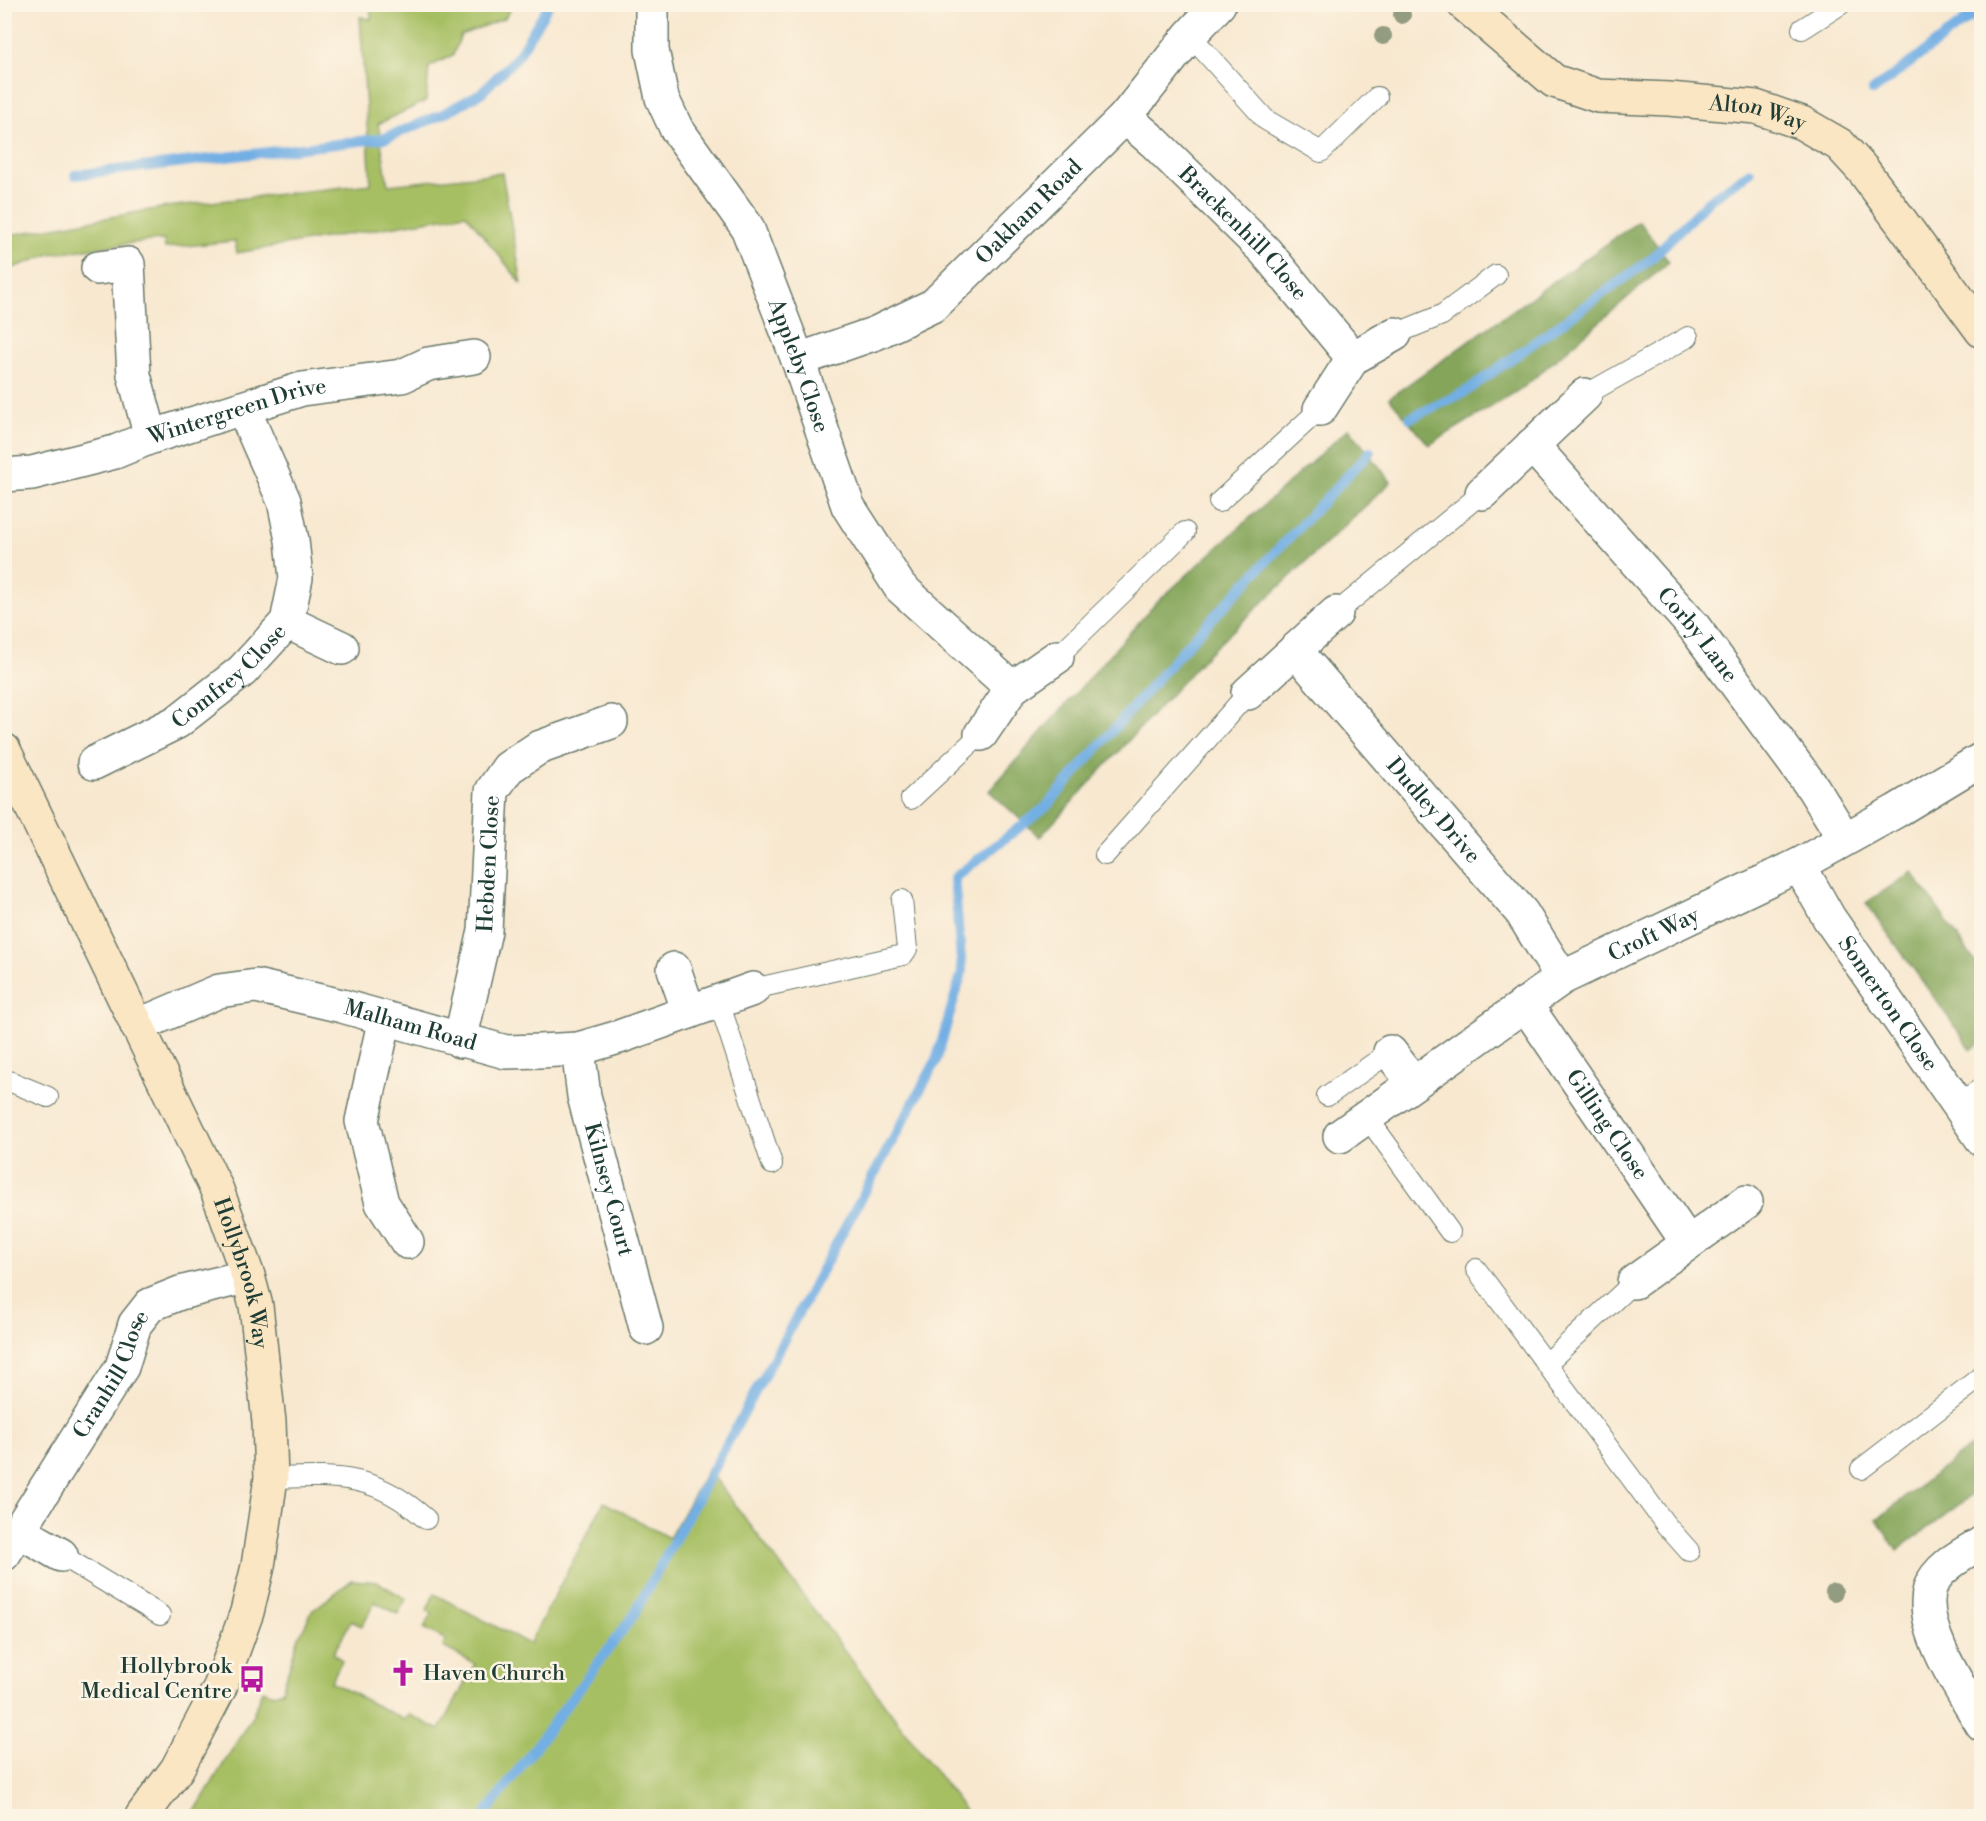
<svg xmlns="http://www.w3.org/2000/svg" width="1986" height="1821" font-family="'Libre Bodoni',serif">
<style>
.green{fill:#a7bf64;stroke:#637e4c;stroke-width:1.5}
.forest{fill:#85a65a;stroke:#527247;stroke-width:1.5}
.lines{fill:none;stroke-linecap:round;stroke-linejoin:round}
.stream{stroke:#72afe4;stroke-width:10}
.lane-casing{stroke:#6b796b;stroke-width:22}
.street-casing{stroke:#6b796b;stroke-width:36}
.secondary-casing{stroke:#6b796b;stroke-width:36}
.lane{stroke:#fff;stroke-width:20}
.street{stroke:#fff;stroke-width:33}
.secondary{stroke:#fbe6c4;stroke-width:33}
.tree{fill:#939c81}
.labels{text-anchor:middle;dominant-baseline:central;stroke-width:5;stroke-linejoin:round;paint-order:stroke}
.street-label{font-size:22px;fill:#1f3d34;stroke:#fcf5e5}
.poi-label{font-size:22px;fill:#1f3d34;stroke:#fcf5e5;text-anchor:end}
</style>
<rect width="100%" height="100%" fill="#fcf5e5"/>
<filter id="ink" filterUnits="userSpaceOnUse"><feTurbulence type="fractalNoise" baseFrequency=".0167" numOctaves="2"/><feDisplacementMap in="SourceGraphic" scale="12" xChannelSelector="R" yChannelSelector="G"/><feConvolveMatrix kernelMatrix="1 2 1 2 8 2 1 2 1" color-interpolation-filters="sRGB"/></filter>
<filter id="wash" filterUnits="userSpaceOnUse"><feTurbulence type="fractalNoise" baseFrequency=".008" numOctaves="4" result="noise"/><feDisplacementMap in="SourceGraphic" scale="24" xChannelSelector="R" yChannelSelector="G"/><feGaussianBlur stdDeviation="1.35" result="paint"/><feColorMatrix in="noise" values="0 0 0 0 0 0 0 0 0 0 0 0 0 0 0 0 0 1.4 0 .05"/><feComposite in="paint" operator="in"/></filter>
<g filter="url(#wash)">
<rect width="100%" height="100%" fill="#f8e8d0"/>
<path class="green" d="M 371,5 L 513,5 L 505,18 L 461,35 L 453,55 L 429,67 L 426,101 L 378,124 L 388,185 L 502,173 L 522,284 L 466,214 L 237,253 L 235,241 L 165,248 L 164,240 L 148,241 L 50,254 L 5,271 L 5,236 L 167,207 L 371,184 L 360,17 L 371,19 Z
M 708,1469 L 969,1816 L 192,1816 L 253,1715 L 262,1690 L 274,1694 L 282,1691 L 298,1639 L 312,1611 L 352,1580 L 378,1582 L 406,1599 L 398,1614 L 375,1602 L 362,1626 L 351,1621 L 333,1654 L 342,1660 L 331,1682 L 404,1720 L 408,1714 L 440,1730 L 475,1664 L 443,1647 L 446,1640 L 424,1628 L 432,1613 L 427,1610 L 434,1594 L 529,1644 L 604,1502 L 669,1538 Z"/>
<path class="forest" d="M 1639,221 L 1669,262 L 1524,387 L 1429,445 L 1389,398 Z
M 1349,428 L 1391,482 L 1208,654 L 1040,837 L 989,791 L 1155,604 Z
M 1912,872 L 1981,970 L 1981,1042 L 1971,1049 L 1866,903 Z
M 1981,1439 L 1981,1488 L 1897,1551 L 1877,1519 Z"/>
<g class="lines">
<path class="stream" d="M 1873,91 L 1982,8
M 75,175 L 385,138 L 441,115 L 481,93 L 518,56 L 549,4
M 1410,418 L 1465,392 L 1651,259 L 1708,201 L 1750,172
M 484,1816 L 633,1616 L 936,1061 L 962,972 L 954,878 L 1046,807 L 1188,644 L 1370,452"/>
</g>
</g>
<g filter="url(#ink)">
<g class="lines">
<defs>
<path id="lane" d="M 1802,29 L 1841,4
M 1190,35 L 1266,120 L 1321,152 L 1377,97
M 1395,334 L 1442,315 L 1496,275
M 1585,395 L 1688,337
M 1219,502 L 1320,409
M 1336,613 L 1482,493
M 1057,657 L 1185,532
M 911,799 L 981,734
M 1105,855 L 1248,693
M 753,989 L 903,955 L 907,949 L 902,900
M 719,1002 L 772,1164
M 4,1079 L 48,1097
M 1327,1096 L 1390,1052
M 1957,1104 L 1982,1088
M 1367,1117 L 1450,1232
M 1476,1269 L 1666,1525 L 1689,1551
M 1546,1364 L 1634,1282
M 1861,1469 L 1982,1376
M 271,1478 C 336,1476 374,1472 426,1519
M 61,1555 L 160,1615"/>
<g id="street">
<path id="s1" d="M 652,4 L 652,50 L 662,98 L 676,128 L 747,227 L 798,360 L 848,506 L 900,587 L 1012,688"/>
<path id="s2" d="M 1125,117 L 1154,142 L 1265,251 L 1353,358"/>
<path d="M 98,268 L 128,264 L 134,375 L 151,437"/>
<path id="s3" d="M 798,360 L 876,333 L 934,305 L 1125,117 L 1190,35 L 1219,4"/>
<path d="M 1320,409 L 1353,358 L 1395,334"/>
<path id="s4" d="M 1532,445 L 1694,627 L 1813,788 L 1844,838"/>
<path id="s5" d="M 4,475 L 32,473 L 115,452 L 151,437 L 302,389 L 402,376 L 428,364 L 474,357"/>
<path d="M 1482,493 L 1585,395"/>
<path d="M 287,622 L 342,648"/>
<path id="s6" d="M 1295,650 L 1522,913 L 1562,978"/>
<path d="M 1248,693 L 1336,613"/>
<path d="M 981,734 L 1012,688 L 1057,657"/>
<path id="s7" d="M 94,763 L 177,722 L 242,671 L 287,622 L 296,578 L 292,540 L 284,501 L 243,408"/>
<path id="s8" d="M 1799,865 L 1829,918 L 1982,1139"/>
<path d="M 674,969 L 689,1012"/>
<path id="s9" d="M 1525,1004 L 1688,1243"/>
<path d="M 385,1018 L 362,1121 L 382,1203 L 407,1242"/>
<path id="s10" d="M 137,1026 L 219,991 L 256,986 L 342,1006 L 506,1052 L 539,1051 L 578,1049 L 619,1037 L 753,989"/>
<path id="s11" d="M 460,1041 L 485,931 L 492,791 L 508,768 L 538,748 L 611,722"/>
<path id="s12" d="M 578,1049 L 584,1096 L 646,1328"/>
<path d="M 1390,1052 L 1413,1082"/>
<path id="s13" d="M 1340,1136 L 1562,978 L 1799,865 L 1896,811 L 1982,759"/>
<path d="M 1634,1282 L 1746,1202"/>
<path d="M 19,1531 L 61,1555"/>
<path d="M 1982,1543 C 1964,1554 1937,1567 1930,1588 C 1918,1627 1962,1691 1982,1724"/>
<path id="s14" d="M 4,1554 L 122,1367 L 135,1324 L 150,1305 L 180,1293 L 248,1276"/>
</g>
<g id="secondary">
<path id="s15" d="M 1464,4 L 1554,81 L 1598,96 L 1669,99 L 1756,107 L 1802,123 L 1840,145 L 1863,170 L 1982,331"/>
<path id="s16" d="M 4,750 L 217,1190 L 248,1276 L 256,1306 L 269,1422 L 271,1478 L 258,1566 L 247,1612 L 220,1687 L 177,1769 L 142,1816"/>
</g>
</defs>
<use href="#lane" class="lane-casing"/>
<use href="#street" class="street-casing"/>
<use href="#secondary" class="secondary-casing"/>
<use href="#lane" class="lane"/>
<use href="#street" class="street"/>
<use href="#secondary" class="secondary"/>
</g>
<g class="tree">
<circle cx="1402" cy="15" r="9"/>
<circle cx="1383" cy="36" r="9"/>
<circle cx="1834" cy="1592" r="9"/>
</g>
</g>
<defs>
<symbol id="church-bare" viewBox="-9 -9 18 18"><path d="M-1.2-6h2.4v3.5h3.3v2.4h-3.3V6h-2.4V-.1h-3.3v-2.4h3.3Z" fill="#b5179e" stroke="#fcf5e5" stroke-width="2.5" paint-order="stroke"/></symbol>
<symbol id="bus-bare" viewBox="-9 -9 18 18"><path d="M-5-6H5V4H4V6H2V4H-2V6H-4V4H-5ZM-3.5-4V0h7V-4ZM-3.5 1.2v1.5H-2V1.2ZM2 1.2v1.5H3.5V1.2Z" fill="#b5179e" stroke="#fcf5e5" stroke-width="2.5" paint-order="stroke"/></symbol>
</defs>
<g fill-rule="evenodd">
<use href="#church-bare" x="384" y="1654" width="38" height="38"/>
<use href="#bus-bare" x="233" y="1660" width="38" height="38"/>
</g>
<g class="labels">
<g class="street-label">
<text stroke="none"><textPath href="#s15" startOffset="326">Alton Way</textPath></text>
<text stroke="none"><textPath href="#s3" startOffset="280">Oakham Road</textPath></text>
<text stroke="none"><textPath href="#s2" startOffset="166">Brackenhill Close</textPath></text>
<text stroke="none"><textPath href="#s1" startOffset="398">Appleby Close</textPath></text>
<text stroke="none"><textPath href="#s5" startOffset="243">Wintergreen Drive</textPath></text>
<text stroke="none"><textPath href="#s4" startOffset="252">Corby Lane</textPath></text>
<text stroke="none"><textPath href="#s7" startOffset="162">Comfrey Close</textPath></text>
<text stroke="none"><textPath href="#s6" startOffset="212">Dudley Drive</textPath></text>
<text stroke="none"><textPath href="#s11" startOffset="180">Hebden Close</textPath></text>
<text stroke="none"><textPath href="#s13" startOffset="374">Croft Way</textPath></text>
<text stroke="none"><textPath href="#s8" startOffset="165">Somerton Close</textPath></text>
<text stroke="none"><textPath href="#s10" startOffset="286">Malham Road</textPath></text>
<text stroke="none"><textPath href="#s9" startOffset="146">Gilling Close</textPath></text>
<text stroke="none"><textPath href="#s12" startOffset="144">Kilnsey Court</textPath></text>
<text stroke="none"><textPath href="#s16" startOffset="576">Hollybrook Way</textPath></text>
<text stroke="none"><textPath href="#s14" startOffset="210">Cranhill Close</textPath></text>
</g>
<g class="poi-label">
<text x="232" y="1666">Hollybrook<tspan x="232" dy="25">Medical Centre</tspan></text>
<text x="423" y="1673" text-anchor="start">Haven Church</text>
</g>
</g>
<rect width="1986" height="1821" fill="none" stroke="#fcf5e5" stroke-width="24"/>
</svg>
